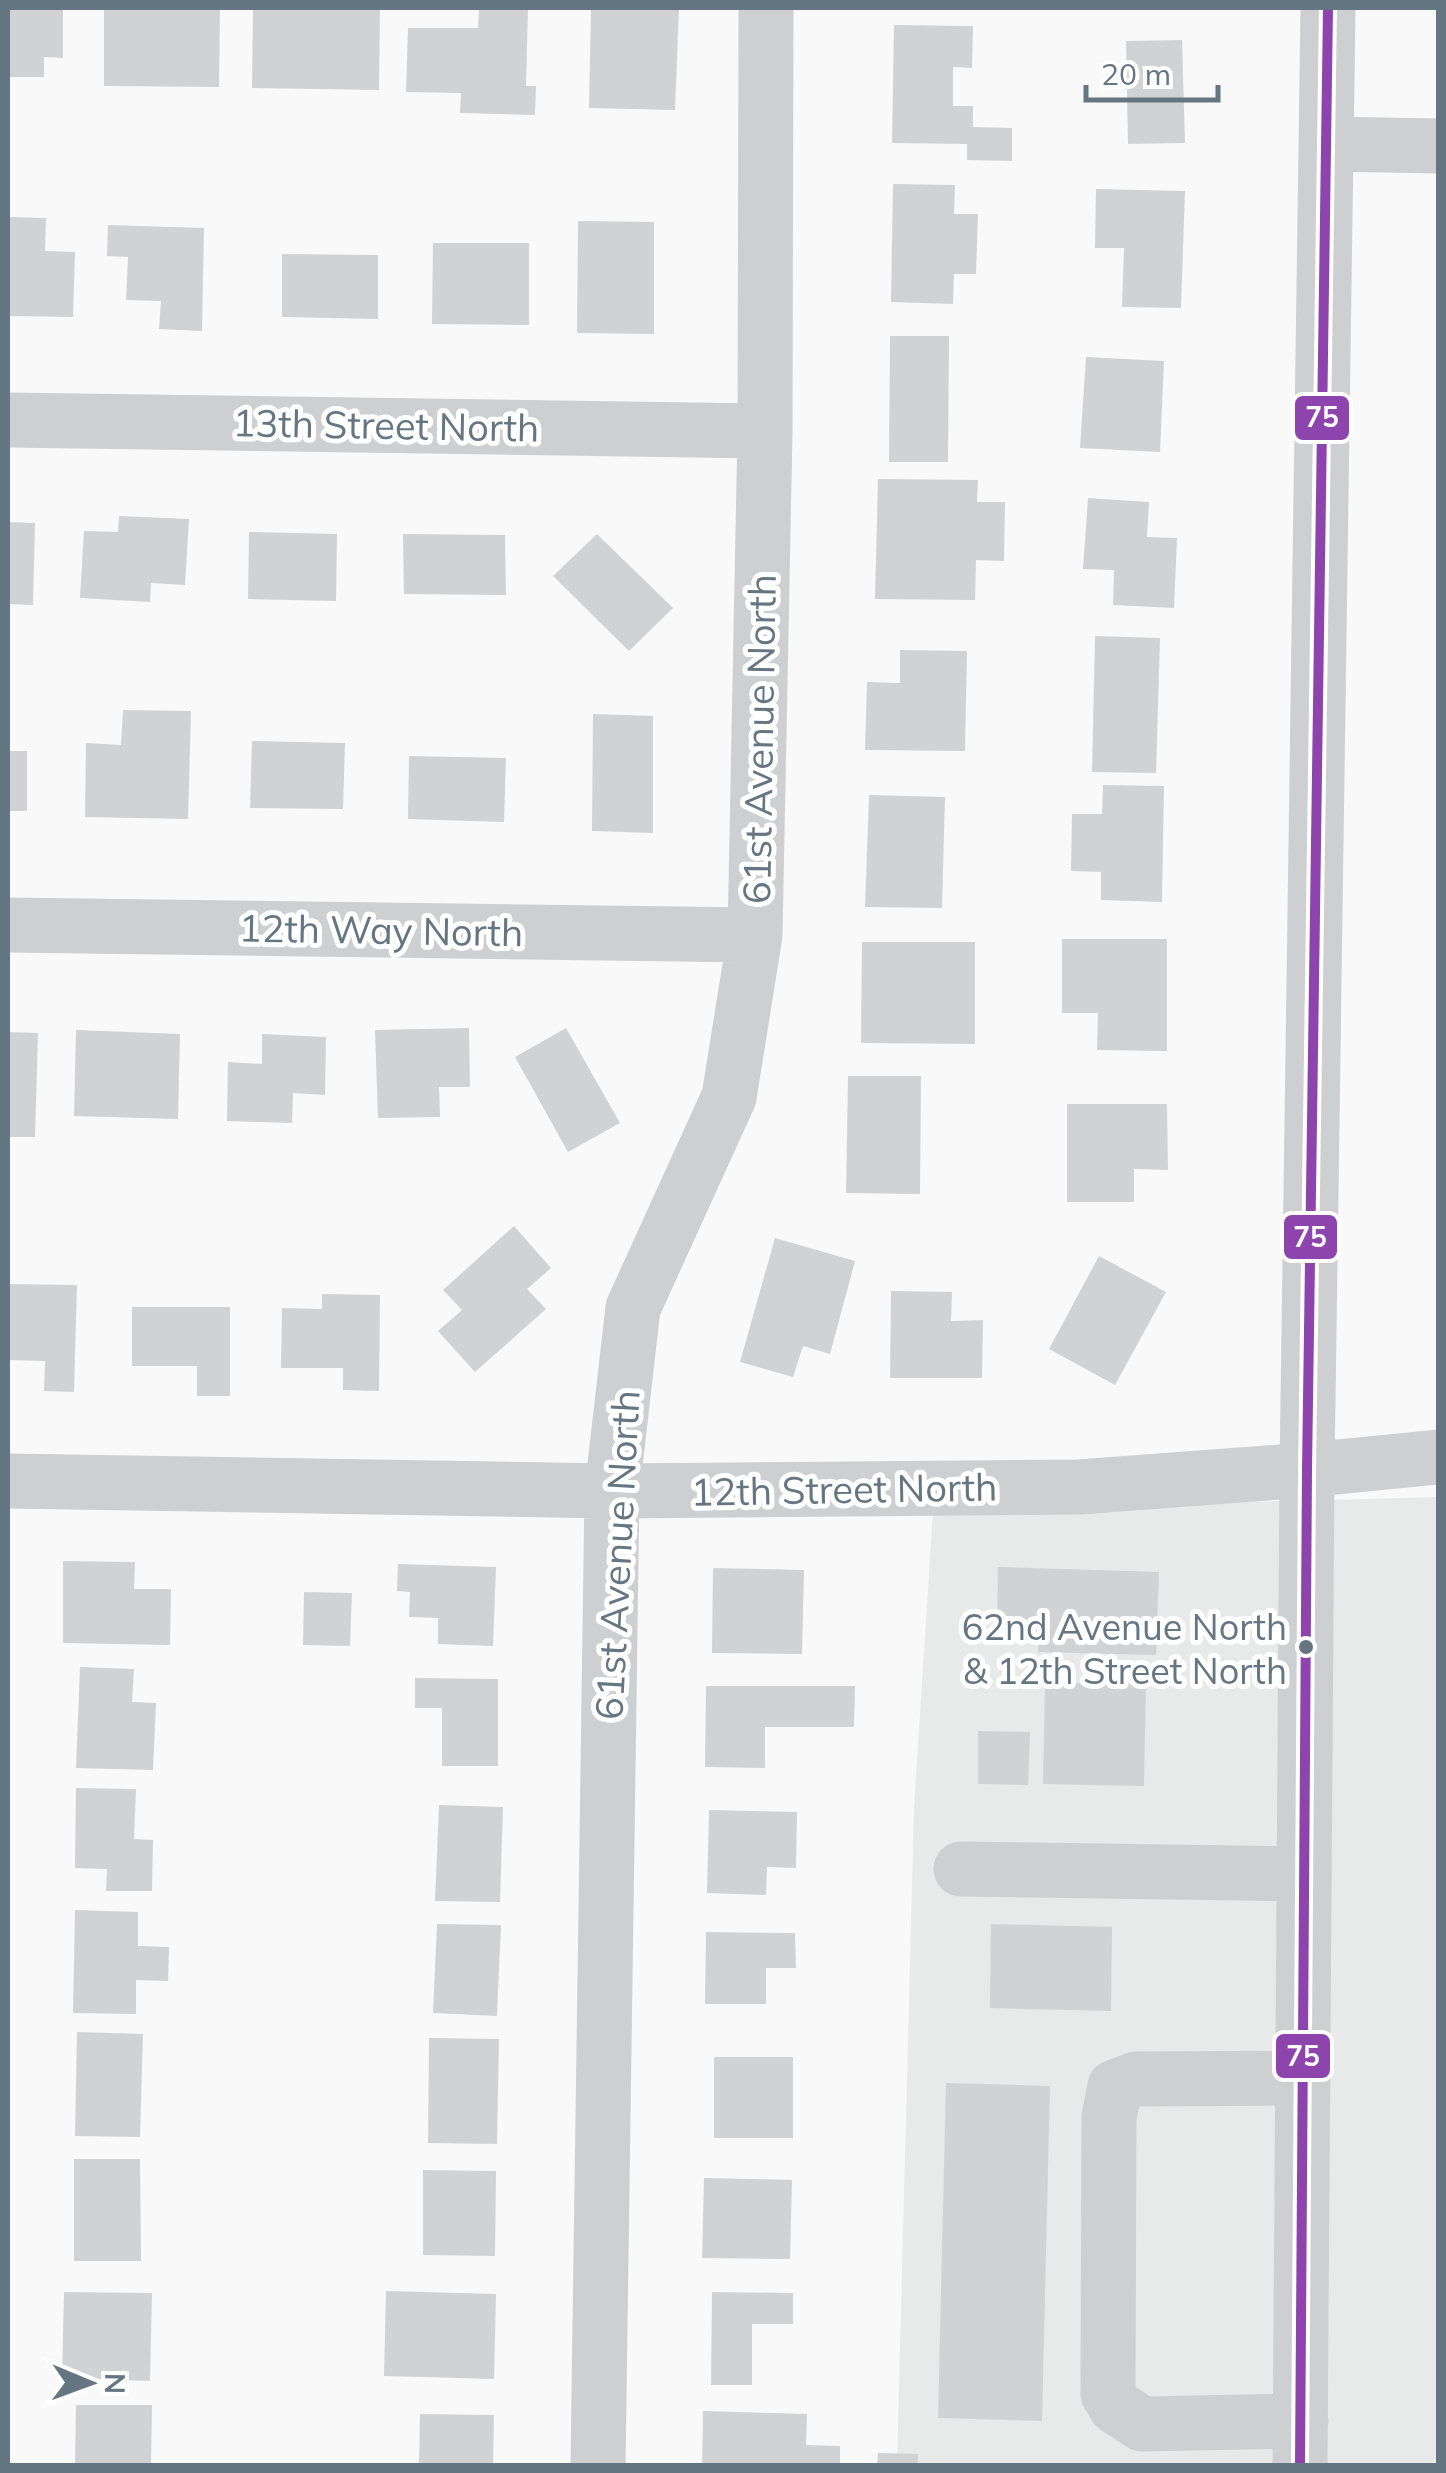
<svg xmlns="http://www.w3.org/2000/svg" width="1446" height="2473" font-family="Mulish,sans-serif">
<style>
.built{fill:#e8e9e9}
.building{fill:#d0d2d3}
.lines{fill:none;stroke-linecap:round;stroke-linejoin:round}
.minor{stroke:#cecfd0;stroke-width:55}
.bus-1-casing{stroke:#fff;stroke-width:18}
.bus-1{stroke:#8e44ad;stroke-width:10}
.bus-dot{fill:#657683;stroke:#fff;stroke-width:4}
.labels{text-anchor:middle;dominant-baseline:central;stroke-width:10;stroke-linejoin:round;paint-order:stroke}
.bus-label{font-size:36px;fill:#657683;stroke:#fff;text-anchor:end}
.street-label{font-size:38px;fill:#657683;stroke:#fff}
.line-badge{stroke:#fff;stroke-width:4}
.badge-label{font-size:28px;text-anchor:middle;font-weight:bold;fill:#fff}
</style>
<rect width="100%" height="100%" fill="#f9f9f9"/>
<path class="built" d="M 1438,1497 L 1438,2465 L 1326,2466 L 1332,1500 Z
M 1281,1501 L 1275,2465 L 897,2466 L 914,1809 L 933,1511 Z"/>
<path class="building" d="M 8,8 L 63,8 L 63,58 L 44,57 L 44,77 L 8,77 Z
M 104,8 L 220,8 L 219,87 L 104,86 Z
M 253,8 L 380,8 L 379,90 L 252,88 Z
M 479,8 L 528,8 L 526,86 L 536,86 L 535,115 L 460,113 L 461,93 L 406,92 L 408,28 L 478,28 Z
M 591,8 L 679,8 L 675,110 L 589,108 Z
M 894,25 L 973,26 L 972,68 L 953,67 L 953,106 L 973,106 L 973,127 L 1012,128 L 1012,161 L 967,160 L 967,144 L 892,143 Z
M 1182,40 L 1185,143 L 1128,144 L 1126,41 Z
M 893,184 L 955,185 L 954,214 L 978,214 L 976,274 L 954,274 L 953,304 L 891,302 Z
M 1096,189 L 1185,191 L 1181,308 L 1122,307 L 1124,248 L 1095,248 Z
M 8,217 L 46,218 L 45,251 L 75,252 L 73,317 L 8,316 Z
M 578,221 L 654,222 L 654,334 L 577,333 Z
M 108,225 L 204,228 L 202,331 L 159,329 L 161,301 L 126,300 L 128,257 L 107,256 Z
M 433,243 L 529,243 L 529,325 L 432,324 Z
M 282,254 L 378,255 L 378,319 L 282,317 Z
M 890,336 L 949,336 L 948,462 L 889,462 Z
M 1086,357 L 1164,361 L 1160,452 L 1080,448 Z
M 878,479 L 978,480 L 977,502 L 1005,502 L 1004,561 L 976,560 L 975,600 L 875,599 Z
M 1088,498 L 1149,502 L 1147,537 L 1177,538 L 1174,608 L 1113,605 L 1114,570 L 1083,569 Z
M 119,516 L 189,519 L 185,585 L 151,583 L 150,602 L 80,598 L 84,531 L 118,532 Z
M 8,522 L 35,523 L 33,605 L 8,604 Z
M 249,532 L 337,534 L 336,601 L 248,599 Z
M 403,534 L 505,535 L 506,595 L 404,594 Z
M 597,534 L 673,608 L 629,651 L 553,576 Z
M 1095,636 L 1160,638 L 1156,773 L 1092,772 Z
M 900,650 L 967,651 L 965,751 L 865,750 L 867,682 L 900,683 Z
M 123,710 L 191,711 L 188,819 L 85,817 L 86,743 L 121,745 Z
M 593,714 L 653,716 L 653,833 L 592,831 Z
M 252,741 L 345,743 L 343,809 L 250,808 Z
M 8,751 L 27,751 L 27,811 L 8,811 Z
M 409,756 L 506,758 L 504,822 L 408,819 Z
M 1103,785 L 1164,786 L 1162,902 L 1101,900 L 1101,872 L 1071,871 L 1072,814 L 1102,814 Z
M 869,795 L 945,797 L 942,908 L 865,907 Z
M 1062,939 L 1167,939 L 1167,1051 L 1097,1050 L 1098,1013 L 1062,1013 Z
M 862,942 L 975,942 L 975,1044 L 861,1043 Z
M 469,1028 L 470,1087 L 439,1087 L 440,1117 L 378,1118 L 375,1030 Z
M 566,1028 L 620,1123 L 568,1152 L 515,1057 Z
M 76,1030 L 180,1034 L 178,1119 L 74,1116 Z
M 8,1032 L 38,1033 L 35,1137 L 8,1137 Z
M 262,1034 L 326,1037 L 325,1095 L 293,1093 L 292,1123 L 227,1121 L 228,1062 L 262,1064 Z
M 848,1076 L 921,1076 L 920,1194 L 846,1193 Z
M 1067,1104 L 1167,1104 L 1168,1170 L 1134,1169 L 1134,1202 L 1067,1202 Z
M 514,1226 L 551,1268 L 527,1289 L 546,1309 L 475,1372 L 438,1331 L 462,1310 L 443,1290 Z
M 775,1238 L 855,1261 L 830,1354 L 803,1346 L 793,1377 L 740,1362 Z
M 1099,1256 L 1166,1292 L 1115,1385 L 1049,1349 Z
M 8,1284 L 77,1285 L 74,1392 L 44,1391 L 45,1361 L 8,1360 Z
M 891,1291 L 952,1292 L 951,1321 L 983,1320 L 982,1378 L 890,1378 Z
M 322,1294 L 380,1295 L 379,1391 L 343,1390 L 343,1368 L 281,1368 L 282,1308 L 322,1309 Z
M 132,1307 L 230,1307 L 230,1396 L 197,1396 L 197,1366 L 132,1366 Z
M 63,1561 L 135,1562 L 134,1589 L 171,1589 L 170,1645 L 63,1643 Z
M 398,1564 L 496,1567 L 493,1646 L 438,1644 L 438,1618 L 409,1617 L 410,1592 L 397,1591 Z
M 998,1567 L 1159,1572 L 1156,1655 L 1038,1652 L 1039,1634 L 997,1633 Z
M 713,1568 L 804,1570 L 802,1654 L 712,1653 Z
M 304,1592 L 352,1593 L 350,1646 L 303,1645 Z
M 80,1667 L 134,1669 L 132,1702 L 156,1703 L 153,1770 L 76,1768 Z
M 415,1678 L 498,1679 L 498,1766 L 442,1766 L 442,1708 L 415,1708 Z
M 1045,1683 L 1146,1684 L 1144,1786 L 1043,1784 Z
M 706,1686 L 855,1686 L 854,1727 L 765,1727 L 765,1768 L 705,1767 Z
M 978,1731 L 1030,1732 L 1028,1785 L 978,1784 Z
M 76,1788 L 136,1789 L 134,1839 L 153,1840 L 152,1891 L 106,1891 L 107,1869 L 75,1868 Z
M 439,1805 L 503,1807 L 500,1902 L 435,1901 Z
M 709,1810 L 797,1812 L 796,1868 L 767,1867 L 766,1895 L 707,1893 Z
M 75,1910 L 138,1912 L 138,1946 L 169,1947 L 168,1981 L 136,1980 L 136,2014 L 73,2013 Z
M 437,1924 L 501,1925 L 497,2016 L 433,2013 Z
M 991,1924 L 1112,1927 L 1111,2011 L 990,2008 Z
M 706,1932 L 795,1933 L 796,1968 L 766,1968 L 766,2004 L 705,2004 Z
M 77,2032 L 143,2034 L 140,2137 L 75,2136 Z
M 429,2038 L 499,2039 L 497,2144 L 428,2143 Z
M 714,2057 L 793,2057 L 793,2138 L 714,2138 Z
M 946,2083 L 1050,2086 L 1042,2421 L 938,2418 Z
M 74,2159 L 140,2159 L 141,2261 L 74,2261 Z
M 423,2170 L 496,2171 L 495,2256 L 423,2255 Z
M 704,2178 L 792,2180 L 790,2259 L 702,2258 Z
M 386,2291 L 496,2294 L 494,2379 L 384,2376 Z
M 64,2292 L 152,2293 L 150,2381 L 62,2378 Z
M 712,2292 L 793,2293 L 793,2324 L 752,2324 L 752,2385 L 711,2385 Z
M 76,2405 L 152,2405 L 151,2466 L 75,2466 Z
M 703,2411 L 807,2414 L 806,2445 L 840,2446 L 840,2466 L 702,2466 Z
M 420,2414 L 494,2415 L 493,2466 L 419,2466 Z
M 878,2453 L 918,2454 L 918,2466 L 877,2466 Z"/>
<g class="lines">
<path class="minor" d="M 1327,144 L 1438,146
M 8,420 L 765,431
M 8,925 L 755,935
M 8,1481 L 612,1491 L 1079,1487 L 1307,1470 L 1438,1457
M 961,1869 L 1304,1874
M 1301,2421 L 1142,2424 L 1116,2407 L 1108,2394 L 1109,2117 L 1115,2087 L 1136,2079 L 1303,2078
M 598,2466 L 612,1491 L 633,1308 L 729,1097 L 755,935 L 765,431 L 766,8
M 1300,2466 L 1307,1470 L 1328,8"/>
<defs>
<path id="bus-1" d="M 1300,2466 L 1307,1470 L 1328,8"/>
</defs>
<use href="#bus-1" class="bus-1-casing"/>
<use href="#bus-1" class="bus-1"/>
</g>
<circle class="bus-dot" cx="1306" cy="1647" r="9"/>
<g class="labels">
<g class="bus-label">
<text x="1287" y="1626">62nd Avenue North<tspan x="1287" dy="44">&amp; 12th Street North</tspan></text>
</g>
<g class="street-label">
<text transform="translate(386 425) rotate(1)">13th Street North</text>
<text transform="translate(759 739) rotate(-89)">61st Avenue North</text>
<text transform="translate(381 930) rotate(1)">12th Way North</text>
<text transform="translate(844 1489) rotate(-1)">12th Street North</text>
<text transform="translate(617 1555) rotate(-87)">61st Avenue North</text>
</g>
</g>
<g class="line-badge">
<rect x="1293" y="394" width="58" height="48" rx="10" fill="#8e44ad"/>
<rect x="1282" y="1213" width="57" height="48" rx="10" fill="#8e44ad"/>
<rect x="1274" y="2032" width="58" height="48" rx="10" fill="#8e44ad"/>
</g>
<g class="badge-label">
<text x="1322" y="427">75</text>
<text x="1310" y="1247">75</text>
<text x="1303" y="2066">75</text>
</g>
<rect width="1446" height="2473" fill="none" stroke="#657683" stroke-width="20"/>
<g transform="translate(90 2383) rotate(91)" stroke="#ffffff" stroke-width="8" paint-order="stroke">
<path d="M0-8L18 38L0 25L-18 38Z" fill="#657683"/>
<text y="-15" font-size="28" font-weight="bold" text-anchor="middle" fill="#657683">N</text>
</g>
<path d="M1086 85v15h132v-15" fill="none" stroke="#657683" stroke-width="5"/>
<text x="1101" y="85" font-size="30" fill="#657683" stroke="#ffffff" stroke-width="8" paint-order="stroke">20 m</text>
</svg>
